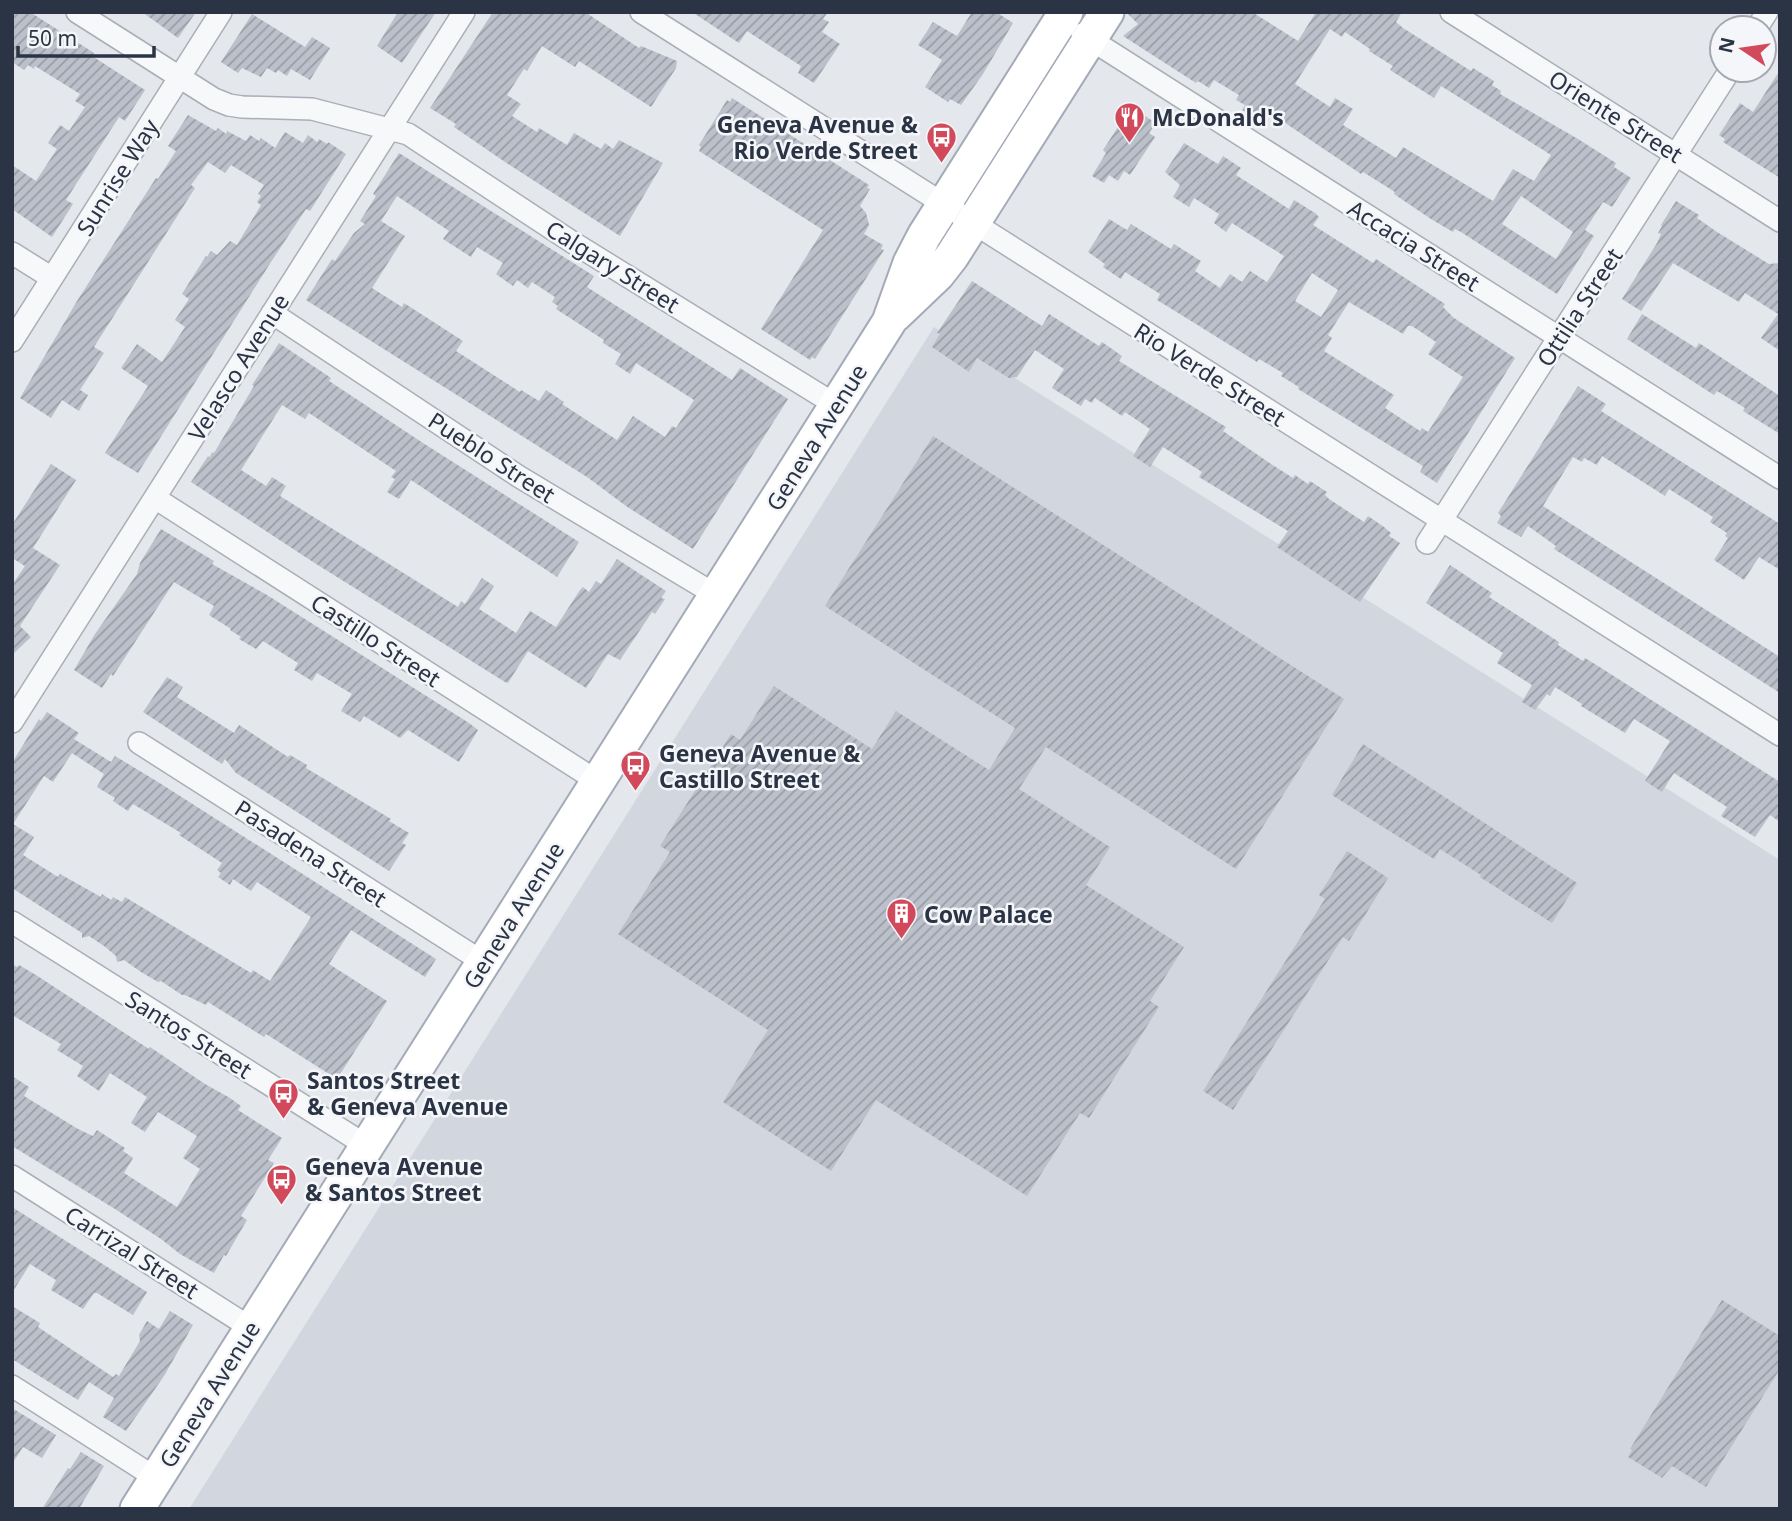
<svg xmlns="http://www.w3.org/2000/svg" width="1792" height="1521" font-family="'Noto Sans',sans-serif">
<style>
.built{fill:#d2d6de}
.building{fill:url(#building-hatch);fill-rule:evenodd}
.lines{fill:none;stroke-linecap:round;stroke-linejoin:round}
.street-casing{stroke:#a9aeb7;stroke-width:24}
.primary-casing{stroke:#a3abb8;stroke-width:37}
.street{stroke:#f7f8fa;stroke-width:21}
.primary{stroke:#fff;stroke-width:33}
.labels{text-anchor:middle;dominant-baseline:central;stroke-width:5;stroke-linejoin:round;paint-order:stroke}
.street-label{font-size:23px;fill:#2b3445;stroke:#f4f6f9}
.poi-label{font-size:23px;font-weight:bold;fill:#2b3445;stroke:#f4f6f9;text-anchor:start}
</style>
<defs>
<pattern id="building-hatch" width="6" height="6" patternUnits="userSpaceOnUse" patternTransform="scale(1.75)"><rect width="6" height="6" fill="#bbc0ca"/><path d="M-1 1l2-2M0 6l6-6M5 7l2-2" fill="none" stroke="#989da6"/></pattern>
</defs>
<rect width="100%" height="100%" fill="#e4e7ec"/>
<path class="built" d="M 934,327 L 1780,860 L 1780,1509 L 189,1509 Z"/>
<path class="building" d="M 12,12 L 30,12 L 94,53 L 92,56 L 145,90 L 125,121 L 119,117 L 66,200 L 73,204 L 52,237 L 12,209 L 12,165 L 36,181 L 57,149 L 48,143 L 60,125 L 69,131 L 85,107 L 75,101 L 80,94 L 35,66 L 34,69 L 28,65 L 24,70 L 12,62 Z
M 142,12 L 196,12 L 178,38 Z
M 398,12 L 436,12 L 402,63 L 377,46 Z
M 493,12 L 585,12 L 639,48 L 641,46 L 677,61 L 676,68 L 651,107 L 579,61 L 575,67 L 542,46 L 527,71 L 524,69 L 507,95 L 521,104 L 512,116 L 537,132 L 539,128 L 567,145 L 574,133 L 601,149 L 605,143 L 613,149 L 619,140 L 663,163 L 620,236 L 505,162 L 454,127 L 456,124 L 430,108 Z
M 692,12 L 828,12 L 823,19 L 829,22 L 822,32 L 840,44 L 814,83 L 798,73 L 801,66 L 747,31 L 739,43 Z
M 972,12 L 996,12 L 1013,23 L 983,74 L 961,105 L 950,99 L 948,102 L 925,87 L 942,60 L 918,45 L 933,22 L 957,36 Z
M 1126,12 L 1252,12 L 1298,41 L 1316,12 L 1402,12 L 1396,22 L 1403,28 L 1471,71 L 1473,68 L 1494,81 L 1492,85 L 1501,91 L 1500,94 L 1578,139 L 1616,163 L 1614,167 L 1631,178 L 1612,207 L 1603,202 L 1585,230 L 1594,236 L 1557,294 L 1461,232 L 1455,229 L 1453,232 L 1431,219 L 1394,194 L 1395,192 L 1363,172 L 1361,174 L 1269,112 L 1265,118 L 1257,113 L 1254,117 L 1242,110 L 1245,105 L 1236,100 L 1239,95 L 1214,80 L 1209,88 L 1198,81 L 1196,83 L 1123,36 L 1138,24 ZM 1330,29 L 1342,37 L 1345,32 L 1370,49 L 1369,51 L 1393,66 L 1390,70 L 1434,98 L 1441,86 L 1551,155 L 1534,181 L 1513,169 L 1493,201 L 1403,147 L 1396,158 L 1343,125 L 1353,109 L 1335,98 L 1330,107 L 1295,84 ZM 1521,196 L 1573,232 L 1556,259 L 1502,224 Z
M 252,14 L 305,47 L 312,37 L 330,48 L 310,80 L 291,69 L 287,76 L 278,70 L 276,73 L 267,68 L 261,77 L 242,68 L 238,73 L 221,62 Z
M 1780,70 L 1780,178 L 1723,142 L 1725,139 L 1719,135 L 1740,103 L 1753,112 Z
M 732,98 L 869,185 L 867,188 L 870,189 L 860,206 L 866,213 L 869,225 L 864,234 L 883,245 L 881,249 L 884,250 L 815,359 L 812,357 L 810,360 L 761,329 L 823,230 L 699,151 L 701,147 L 699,145 L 727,100 L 730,102 Z
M 1131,107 L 1156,123 L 1149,133 L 1155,137 L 1130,175 L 1124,171 L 1118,181 L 1109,175 L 1104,183 L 1092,176 L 1106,153 L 1103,150 Z
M 188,115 L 216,131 L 218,128 L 226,134 L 227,131 L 246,141 L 250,135 L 259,141 L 261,138 L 275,148 L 285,132 L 303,143 L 308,135 L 317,142 L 319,139 L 327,144 L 328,142 L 346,154 L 310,211 L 306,209 L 271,262 L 138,473 L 105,453 L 148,386 L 121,368 L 137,344 L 162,362 L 185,327 L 175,320 L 189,299 L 182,294 L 206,256 L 207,257 L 211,251 L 217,255 L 230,241 L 237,245 L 261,205 L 257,202 L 261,196 L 258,194 L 264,185 L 231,165 L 225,173 L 208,162 L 191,185 L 195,188 L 94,347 L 104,353 L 80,390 L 88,395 L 79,411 L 62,400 L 51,418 L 20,398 L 77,301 L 156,178 L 158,179 L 176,151 L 168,146 Z
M 1184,143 L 1218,164 L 1223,156 L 1241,168 L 1236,175 L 1289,209 L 1294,200 L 1315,213 L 1319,217 L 1313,225 L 1373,263 L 1376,259 L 1445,304 L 1443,307 L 1454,318 L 1515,358 L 1437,483 L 1420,472 L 1423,466 L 1298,389 L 1299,387 L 1281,376 L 1283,373 L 1259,359 L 1257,362 L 1175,311 L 1157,300 L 1160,294 L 1125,272 L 1121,279 L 1103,267 L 1105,264 L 1088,252 L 1109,219 L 1127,230 L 1131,224 L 1171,249 L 1174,244 L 1201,261 L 1195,271 L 1220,288 L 1230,274 L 1242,282 L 1250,271 L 1267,282 L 1284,256 L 1232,223 L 1226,232 L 1214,223 L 1219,214 L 1194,198 L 1189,207 L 1173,197 L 1180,185 L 1165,172 ZM 1312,273 L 1338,290 L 1321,317 L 1295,301 ZM 1349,302 L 1403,334 L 1408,326 L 1412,326 L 1436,342 L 1428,354 L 1463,377 L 1428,432 L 1422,428 L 1420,431 L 1385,408 L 1394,395 L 1324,351 L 1332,338 L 1328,335 Z
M 399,153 L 594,276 L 587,287 L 718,371 L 732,380 L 740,368 L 788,399 L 693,549 L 626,506 L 587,477 L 306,300 L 332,259 L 335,261 L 354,233 L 365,224 L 360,221 L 376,196 L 373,194 ZM 397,196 L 449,231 L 443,239 L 471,257 L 477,247 L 503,263 L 496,274 L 513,286 L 517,280 L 528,288 L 532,282 L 555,297 L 552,302 L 558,306 L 556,309 L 604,340 L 603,343 L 621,354 L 615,364 L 630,374 L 636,363 L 694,400 L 676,428 L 672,426 L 665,437 L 633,416 L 617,440 L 562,404 L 564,402 L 546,390 L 539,401 L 521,390 L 520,392 L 456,351 L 463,341 L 404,303 L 402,307 L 372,288 L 405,236 L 381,221 Z
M 1676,201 L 1699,215 L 1697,218 L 1717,232 L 1769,264 L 1780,263 L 1780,351 L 1761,338 L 1778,314 L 1745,293 L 1739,302 L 1673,263 L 1641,311 L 1622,299 L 1657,243 L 1661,234 L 1658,233 L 1662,226 L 1661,225 Z
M 972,281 L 1042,326 L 1049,314 L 1099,346 L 1102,342 L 1122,356 L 1119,361 L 1226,427 L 1223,431 L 1271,464 L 1293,478 L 1295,475 L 1308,484 L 1310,481 L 1327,492 L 1325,495 L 1329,499 L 1364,522 L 1368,516 L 1384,527 L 1391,533 L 1389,536 L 1400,543 L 1360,602 L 1277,547 L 1288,531 L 1199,477 L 1202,472 L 1163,447 L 1150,467 L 1133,456 L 1150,429 L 1125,412 L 1122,416 L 1095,398 L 1092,403 L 1085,399 L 1081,406 L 1052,388 L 1064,369 L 1035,350 L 1017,377 L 1009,378 L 977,358 L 969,372 L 932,347 L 940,334 L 937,333 Z
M 1642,314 L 1696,348 L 1699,343 L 1780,396 L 1780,434 L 1743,411 L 1745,408 L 1717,391 L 1714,395 L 1627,339 Z
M 279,343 L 331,378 L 329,381 L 423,443 L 579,542 L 557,577 L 411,480 L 399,499 L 387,492 L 395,479 L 391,477 L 396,471 L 309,413 L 305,419 L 282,405 L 241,470 L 266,486 L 272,477 L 286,486 L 280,496 L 458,607 L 461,601 L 465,604 L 482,578 L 494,586 L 479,609 L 516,633 L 530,611 L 556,627 L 580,590 L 583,587 L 589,592 L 596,581 L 601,584 L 617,559 L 666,591 L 661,598 L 665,599 L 655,614 L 652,612 L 620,660 L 608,654 L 586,688 L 528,651 L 508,683 L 505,682 L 313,562 L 191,482 L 208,456 L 210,457 L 212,452 L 214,453 L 254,386 L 252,385 Z
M 1578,386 L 1606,404 L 1601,411 L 1780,524 L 1780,570 L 1759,557 L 1744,580 L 1714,560 L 1728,538 L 1725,536 L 1727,533 L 1710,522 L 1713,517 L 1669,489 L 1665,496 L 1602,456 L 1597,465 L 1584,458 L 1582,462 L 1573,457 L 1543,506 L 1780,657 L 1780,693 L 1554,549 L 1556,546 L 1528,526 L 1521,537 L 1497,523 L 1501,516 L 1498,513 Z
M 933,436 L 1344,699 L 1236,869 L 1046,747 L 1019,789 L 1110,847 L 1086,885 L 1184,947 L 1150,1001 L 1159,1007 L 1089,1118 L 1080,1113 L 1027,1196 L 876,1100 L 831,1171 L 723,1102 L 768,1030 L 618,934 L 670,852 L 660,846 L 731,734 L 740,740 L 774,686 L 872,749 L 896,711 L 989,770 L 1015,728 L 825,606 Z
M 51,464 L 76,480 L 33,548 L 60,565 L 20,626 L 31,637 L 12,655 L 12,585 L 25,566 L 12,558 L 12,525 Z
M 161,529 L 214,561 L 212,564 L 267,595 L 469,723 L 478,730 L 459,762 L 408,730 L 400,738 L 364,716 L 360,722 L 341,711 L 352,694 L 317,673 L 312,681 L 294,670 L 298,663 L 263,641 L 256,649 L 239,639 L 241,637 L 230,630 L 231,629 L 209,615 L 214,606 L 174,582 L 113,676 L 111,674 L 102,688 L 74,670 L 95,634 L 137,574 L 140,563 Z
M 1450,565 L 1492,593 L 1489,597 L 1559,642 L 1558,645 L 1583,661 L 1585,658 L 1598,666 L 1780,782 L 1780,822 L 1770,815 L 1755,837 L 1721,816 L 1727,807 L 1674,773 L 1662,792 L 1645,781 L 1670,741 L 1634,719 L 1625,733 L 1581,706 L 1582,704 L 1555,687 L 1550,696 L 1547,694 L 1535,710 L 1522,702 L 1532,685 L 1497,663 L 1503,653 L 1426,603 Z
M 167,677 L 183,687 L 177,697 L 234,733 L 239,725 L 288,757 L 290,755 L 307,765 L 306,768 L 391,819 L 389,821 L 409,833 L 402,843 L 406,845 L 389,871 L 236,773 L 225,759 L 222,764 L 143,712 Z
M 47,712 L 79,733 L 74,739 L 111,762 L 115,756 L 158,782 L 436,959 L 425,977 L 351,930 L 329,964 L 387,1001 L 337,1079 L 266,1034 L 264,1037 L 208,1002 L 206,1005 L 185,995 L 182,995 L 161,981 L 158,982 L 141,972 L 124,960 L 117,962 L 116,956 L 104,946 L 89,936 L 82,938 L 82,933 L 12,888 L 12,763 L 39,719 L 41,721 ZM 72,753 L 104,774 L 97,787 L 115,798 L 113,801 L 128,811 L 133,804 L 181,833 L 179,835 L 222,863 L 217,870 L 221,873 L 218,877 L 230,885 L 233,879 L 251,891 L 257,882 L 311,917 L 270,981 L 253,970 L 251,973 L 125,897 L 122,902 L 113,897 L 111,900 L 102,894 L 101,897 L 60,874 L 58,877 L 23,855 L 34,837 L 13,824 L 44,776 L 53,782 Z
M 1363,744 L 1577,883 L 1552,923 L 1480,877 L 1481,875 L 1440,849 L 1434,859 L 1332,795 Z
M 1347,851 L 1388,878 L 1349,941 L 1343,937 L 1233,1110 L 1203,1091 L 1325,899 L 1319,895 Z
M 12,964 L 17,967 L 19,965 L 36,975 L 149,1049 L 150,1047 L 205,1084 L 230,1098 L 241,1106 L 238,1110 L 282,1138 L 268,1160 L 274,1163 L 241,1216 L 247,1220 L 226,1256 L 224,1255 L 214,1273 L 180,1254 L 161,1239 L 115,1209 L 12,1146 L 12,1076 L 29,1087 L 24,1096 L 78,1129 L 93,1136 L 97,1130 L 125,1148 L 123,1151 L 133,1158 L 124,1173 L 177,1207 L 200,1169 L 183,1158 L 197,1136 L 158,1112 L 145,1132 L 131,1123 L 147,1097 L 110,1073 L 99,1091 L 77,1076 L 83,1066 L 57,1050 L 61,1044 L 12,1015 Z
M 12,1207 L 147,1292 L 133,1315 L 97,1293 L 94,1293 L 83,1309 L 51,1290 L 56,1280 L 30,1264 L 12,1293 Z
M 1722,1300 L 1780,1336 L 1780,1369 L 1706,1487 L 1672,1466 L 1662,1478 L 1628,1457 L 1632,1450 L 1630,1449 Z
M 12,1306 L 40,1323 L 38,1327 L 113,1377 L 116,1374 L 119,1376 L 140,1341 L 139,1335 L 147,1321 L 159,1329 L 170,1311 L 193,1325 L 164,1376 L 126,1431 L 103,1417 L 114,1398 L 89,1382 L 78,1400 L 12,1359 Z
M 12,1408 L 56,1435 L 42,1458 L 23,1447 L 12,1464 Z
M 81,1452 L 104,1466 L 79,1509 L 42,1509 L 68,1468 L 70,1469 Z"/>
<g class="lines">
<defs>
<path id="street" d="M 77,12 L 214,99 L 229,105 L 242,107 L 312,109 L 408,134 L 572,242 L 836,405
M 641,12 L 1780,735
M 1451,12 L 1780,221
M 1757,28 L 1767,12
M 1082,34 L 1780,478
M 12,253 L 52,278
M 272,313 L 518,476 L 716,595
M 12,341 L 221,12
M 155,498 L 597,781
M 1427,543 L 1730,70
M 12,722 L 464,12
M 139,743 L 483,962
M 12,922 L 367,1146
M 12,1176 L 251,1328
M 12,1386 L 156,1478"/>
<path id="primary" d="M 895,315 L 938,274 L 952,256 L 1107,12
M 137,1509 L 889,322 L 910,263 L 924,236 L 1066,12"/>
</defs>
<use href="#street" class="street-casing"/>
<use href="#primary" class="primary-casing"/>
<use href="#street" class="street"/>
<use href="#primary" class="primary"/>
</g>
<defs>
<symbol id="restaurant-pin" viewBox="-11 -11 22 30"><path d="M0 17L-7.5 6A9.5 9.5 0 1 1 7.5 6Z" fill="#d1495b" stroke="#f4f6f9"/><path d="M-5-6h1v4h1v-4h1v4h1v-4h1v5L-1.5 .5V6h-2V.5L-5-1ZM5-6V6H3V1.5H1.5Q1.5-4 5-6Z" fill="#fff"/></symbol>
<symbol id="bus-pin" viewBox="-11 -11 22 30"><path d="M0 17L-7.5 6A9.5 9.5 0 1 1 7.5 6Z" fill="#d1495b" stroke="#f4f6f9"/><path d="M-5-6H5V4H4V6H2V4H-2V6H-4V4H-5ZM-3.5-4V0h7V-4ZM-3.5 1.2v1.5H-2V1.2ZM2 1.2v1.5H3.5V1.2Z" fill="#fff"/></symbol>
<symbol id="building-pin" viewBox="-11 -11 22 30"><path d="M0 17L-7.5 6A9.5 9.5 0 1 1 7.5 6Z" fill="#d1495b" stroke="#f4f6f9"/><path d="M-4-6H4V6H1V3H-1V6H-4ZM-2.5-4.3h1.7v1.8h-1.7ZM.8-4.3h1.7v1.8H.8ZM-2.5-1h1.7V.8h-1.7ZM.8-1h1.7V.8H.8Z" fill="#fff"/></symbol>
</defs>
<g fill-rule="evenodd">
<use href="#restaurant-pin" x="1112" y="100" width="35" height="47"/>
<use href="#bus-pin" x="924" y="120" width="35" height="47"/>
<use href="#bus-pin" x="618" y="748" width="35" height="47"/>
<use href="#building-pin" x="884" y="896" width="35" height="47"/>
<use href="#bus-pin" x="266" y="1076" width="35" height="47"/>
<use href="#bus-pin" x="264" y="1162" width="35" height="47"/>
</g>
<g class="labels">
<g class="street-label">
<text transform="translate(1616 116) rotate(32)">Oriente Street</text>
<text transform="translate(117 177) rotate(-58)">Sunrise Way</text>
<text transform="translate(1414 245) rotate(32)">Accacia Street</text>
<text transform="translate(613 266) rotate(32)">Calgary Street</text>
<text transform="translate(1579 307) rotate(-57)">Ottilia Street</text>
<text transform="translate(238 367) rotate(-58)">Velasco Avenue</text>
<text transform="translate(1210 374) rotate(32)">Rio Verde Street</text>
<text transform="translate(816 437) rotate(-58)">Geneva Avenue</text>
<text transform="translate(492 457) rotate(33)">Pueblo Street</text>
<text transform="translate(376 640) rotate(33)">Castillo Street</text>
<text transform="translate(311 853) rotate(33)">Pasadena Street</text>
<text transform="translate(513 915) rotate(-58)">Geneva Avenue</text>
<text transform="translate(189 1034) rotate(32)">Santos Street</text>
<text transform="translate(132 1252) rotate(32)">Carrizal Street</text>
<text transform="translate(209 1394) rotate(-58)">Geneva Avenue</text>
</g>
<g class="poi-label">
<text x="1152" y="117">McDonald's</text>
<text x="918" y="124" text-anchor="end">Geneva Avenue &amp;<tspan x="918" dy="26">Rio Verde Street</tspan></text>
<text x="659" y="753">Geneva Avenue &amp;<tspan x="659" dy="26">Castillo Street</tspan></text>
<text x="924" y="914">Cow Palace</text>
<text x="307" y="1080">Santos Street<tspan x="307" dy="26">&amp; Geneva Avenue</tspan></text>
<text x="305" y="1166">Geneva Avenue<tspan x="305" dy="26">&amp; Santos Street</tspan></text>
</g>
</g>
<rect width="1792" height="1521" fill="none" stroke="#2b3445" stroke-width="28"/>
<g transform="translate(1743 49) rotate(283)"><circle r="33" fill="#f4f6f9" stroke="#a4a8b1" stroke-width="2"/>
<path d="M0-5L12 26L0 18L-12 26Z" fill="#d1495b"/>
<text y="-10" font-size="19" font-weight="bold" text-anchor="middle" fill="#2b3445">N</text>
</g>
<path d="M18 46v10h136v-10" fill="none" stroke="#2b3445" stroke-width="3.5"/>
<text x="28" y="46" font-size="21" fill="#2b3445" stroke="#f4f6f9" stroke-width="5" paint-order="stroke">50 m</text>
</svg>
